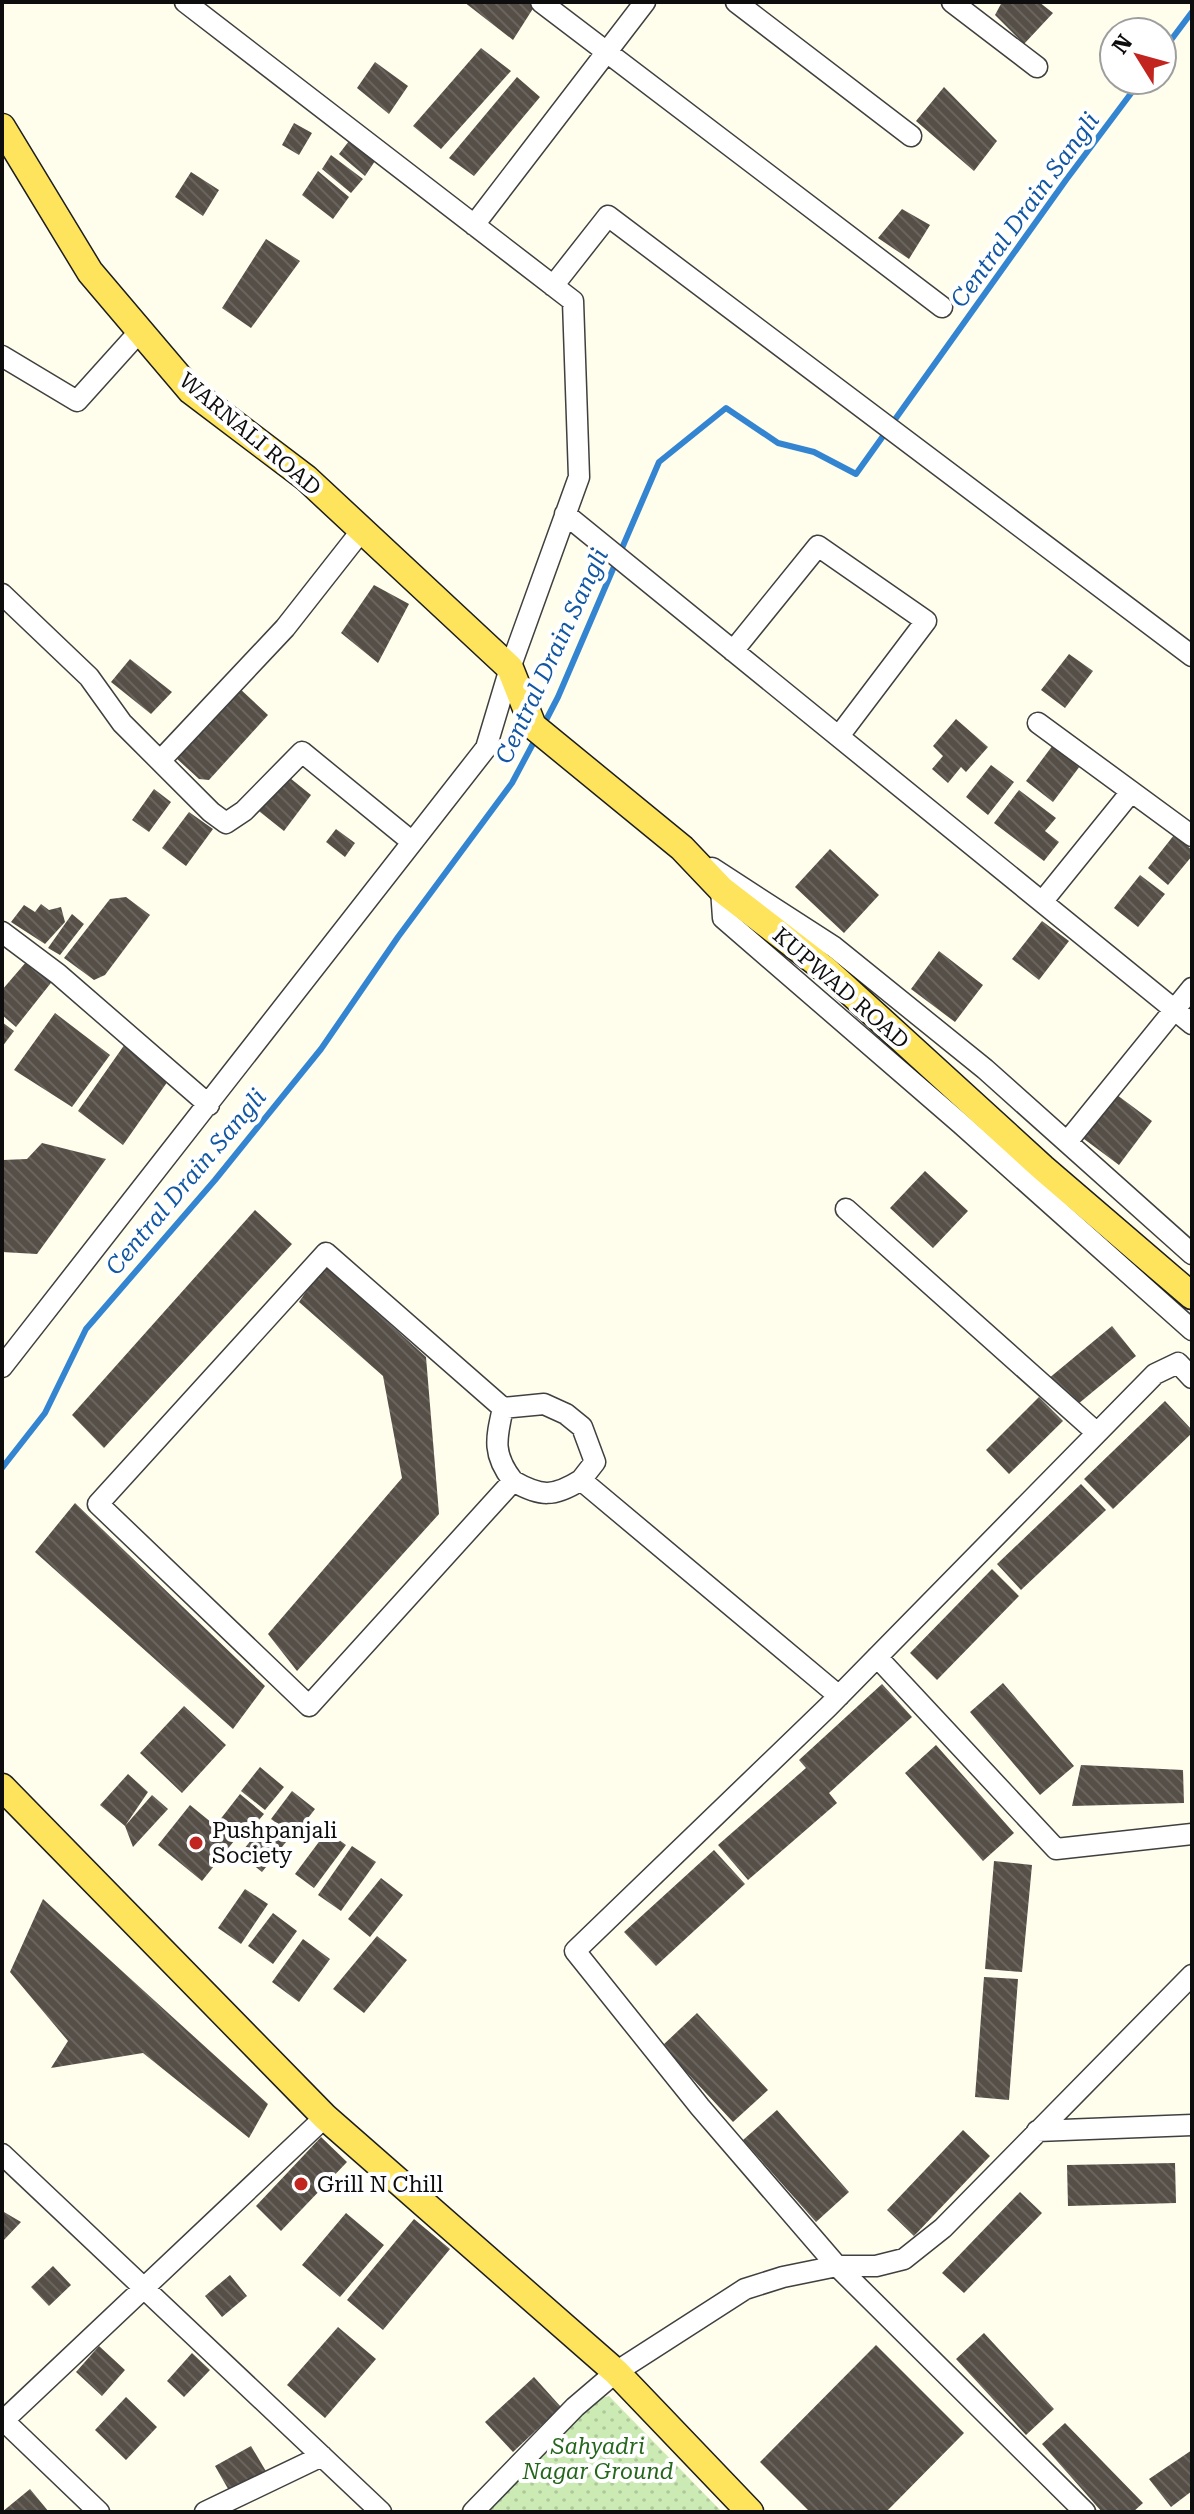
<svg xmlns="http://www.w3.org/2000/svg" width="1194" height="2514" font-family="'Roboto Serif',serif">
<style>
.park{fill:url(#park-dots)}
.lines{fill:none;stroke-linecap:round;stroke-linejoin:round}
.stream{stroke:#3385d2;stroke-width:6}
.building{fill:url(#building-back-hatch)}
.minor-casing{stroke:#404040;stroke-width:23}
.major-casing{stroke:#1e1e1e;stroke-width:29}
.minor{stroke:#fff;stroke-width:20}
.major{stroke:#fee45d;stroke-width:26}
.poi-dot{fill:#c2251f;stroke:#fff;stroke-width:3}
.labels{text-anchor:middle;dominant-baseline:central;stroke-width:8;stroke-linejoin:round;paint-order:stroke}
.street-label{font-size:22px;fill:#0d0d0d;stroke:#fff}
.poi-label{font-size:22px;fill:#0d0d0d;stroke:#fff;text-anchor:start}
.park-label{font-size:22px;font-style:italic;fill:#24661b;stroke:#fff}
.water-label{font-size:24px;font-style:italic;fill:#1157a3;stroke:#fff}
</style>
<defs>
<pattern id="park-dots" width="8" height="8" patternUnits="userSpaceOnUse" patternTransform="scale(2)"><rect width="8" height="8" fill="#ccebb4"/><path d="M2 2h.1M6 6h.1" fill="none" stroke="#aec89a" stroke-width="1.8" stroke-linecap="round"/></pattern>
<pattern id="building-back-hatch" width="6" height="6" patternUnits="userSpaceOnUse" patternTransform="scale(2)"><rect width="6" height="6" fill="#564f48"/><path d="M-1 5l2 2M0 0l6 6M5-1l2 2" fill="none" stroke="#69645e"/></pattern>
</defs>
<rect width="100%" height="100%" fill="#fffdec"/>
<path class="park" d="M 609,2396 L 722,2512 L 480,2512 L 575,2407 Z"/>
<g class="lines">
<path class="stream" d="M 1162,52 L 1192,12
M 544,724 L 558,697 L 659,462 L 726,408 L 778,443 L 814,452 L 856,474 L 1066,180 L 1141,80
M 2,1468 L 45,1413 L 86,1329 L 215,1180 L 321,1049 L 398,937 L 512,783 L 536,738"/>
</g>
<path class="building" d="M 464,2 L 527,2 L 534,7 L 513,40 Z
M 1002,2 L 1039,2 L 1053,13 L 1024,44 L 995,15 Z
M 481,48 L 511,71 L 441,149 L 413,126 Z
M 375,62 L 408,86 L 389,114 L 357,88 Z
M 517,77 L 540,97 L 474,176 L 449,158 Z
M 944,87 L 997,141 L 974,171 L 916,121 Z
M 294,123 L 312,133 L 299,155 L 282,145 Z
M 349,141 L 375,161 L 365,176 L 339,154 Z
M 331,155 L 363,179 L 351,193 L 322,169 Z
M 318,171 L 349,197 L 333,219 L 302,195 Z
M 191,172 L 219,190 L 203,216 L 175,197 Z
M 902,209 L 930,225 L 909,259 L 878,238 Z
M 266,239 L 300,261 L 251,328 L 222,308 Z
M 374,585 L 409,604 L 378,663 L 341,633 Z
M 1069,654 L 1093,671 L 1065,708 L 1041,690 Z
M 130,659 L 172,692 L 151,714 L 111,682 Z
M 238,687 L 268,715 L 209,780 L 199,779 L 175,757 Z
M 956,719 L 988,747 L 966,772 L 961,767 L 948,783 L 932,769 L 943,756 L 933,746 Z
M 1053,745 L 1080,766 L 1053,802 L 1026,781 Z
M 991,765 L 1014,782 L 988,815 L 966,797 Z
M 285,774 L 311,795 L 284,831 L 255,808 Z
M 154,789 L 171,802 L 149,832 L 132,820 Z
M 1019,790 L 1056,818 L 1045,831 L 1059,842 L 1044,861 L 994,823 Z
M 189,812 L 213,829 L 186,866 L 162,848 Z
M 336,829 L 355,843 L 345,857 L 326,842 Z
M 1174,835 L 1192,850 L 1192,856 L 1168,885 L 1148,868 Z
M 830,849 L 879,895 L 844,933 L 795,887 Z
M 1140,875 L 1165,894 L 1138,927 L 1114,908 Z
M 126,897 L 150,915 L 105,975 L 94,980 L 64,958 L 110,899 Z
M 41,904 L 49,910 L 61,907 L 65,922 L 45,944 L 11,922 L 24,905 L 35,912 Z
M 72,914 L 84,924 L 60,955 L 48,948 Z
M 1042,921 L 1069,941 L 1039,980 L 1012,959 Z
M 939,951 L 983,985 L 955,1022 L 911,989 Z
M 33,954 L 58,974 L 16,1027 L 2,1015 L 2,990 Z
M 55,1013 L 110,1055 L 72,1107 L 14,1070 Z
M 2,1022 L 14,1031 L 2,1047 Z
M 125,1044 L 168,1081 L 123,1145 L 78,1111 Z
M 1113,1092 L 1152,1121 L 1119,1165 L 1080,1136 Z
M 42,1143 L 106,1159 L 37,1254 L 2,1252 L 2,1162 L 3,1160 L 27,1159 Z
M 925,1171 L 968,1211 L 933,1248 L 890,1208 Z
M 255,1210 L 292,1244 L 104,1448 L 72,1415 Z
M 324,1264 L 426,1357 L 439,1514 L 297,1671 L 268,1634 L 402,1478 L 383,1376 L 299,1302 Z
M 1112,1326 L 1136,1356 L 1072,1409 L 1048,1379 Z
M 1039,1397 L 1063,1421 L 1009,1474 L 986,1450 Z
M 1165,1401 L 1192,1430 L 1192,1433 L 1113,1509 L 1084,1479 Z
M 1081,1484 L 1106,1510 L 1021,1590 L 997,1564 Z
M 75,1503 L 265,1686 L 233,1729 L 35,1552 Z
M 992,1569 L 1019,1596 L 937,1680 L 910,1653 Z
M 1003,1683 L 1074,1766 L 1040,1795 L 970,1712 Z
M 882,1684 L 912,1717 L 829,1793 L 837,1803 L 748,1880 L 718,1845 L 806,1768 L 799,1760 Z
M 184,1706 L 226,1745 L 182,1793 L 140,1753 Z
M 936,1745 L 1014,1833 L 983,1861 L 905,1773 Z
M 1081,1765 L 1183,1770 L 1184,1803 L 1072,1806 Z
M 260,1767 L 284,1787 L 265,1810 L 241,1791 Z
M 128,1774 L 148,1792 L 125,1826 L 152,1795 L 168,1809 L 133,1847 L 125,1826 L 100,1805 Z
M 292,1791 L 315,1809 L 294,1836 L 271,1819 Z
M 240,1794 L 264,1814 L 242,1840 L 219,1821 Z
M 190,1805 L 234,1841 L 202,1881 L 158,1845 Z
M 264,1824 L 286,1842 L 262,1872 L 240,1854 Z
M 327,1831 L 346,1845 L 314,1888 L 295,1874 Z
M 352,1846 L 376,1862 L 341,1911 L 318,1895 Z
M 714,1850 L 745,1884 L 656,1966 L 624,1932 Z
M 994,1861 L 1032,1865 L 1022,1972 L 985,1969 Z
M 381,1878 L 403,1895 L 370,1937 L 348,1919 Z
M 245,1889 L 268,1904 L 241,1944 L 218,1928 Z
M 43,1899 L 268,2104 L 249,2138 L 143,2053 L 51,2068 L 68,2041 L 10,1972 Z
M 273,1913 L 297,1931 L 273,1964 L 248,1946 Z
M 377,1936 L 407,1960 L 364,2013 L 333,1989 Z
M 303,1939 L 330,1959 L 299,2002 L 272,1982 Z
M 984,1977 L 1018,1979 L 1009,2100 L 975,2097 Z
M 697,2013 L 768,2090 L 733,2122 L 662,2046 Z
M 777,2110 L 849,2192 L 816,2222 L 743,2140 Z
M 963,2130 L 990,2156 L 914,2236 L 887,2210 Z
M 321,2137 L 347,2162 L 281,2231 L 256,2206 Z
M 1175,2163 L 1176,2203 L 1068,2206 L 1067,2165 Z
M 1020,2192 L 1042,2213 L 964,2293 L 942,2273 Z
M 4,2212 L 21,2222 L 2,2242 L 2,2215 Z
M 346,2213 L 384,2245 L 340,2297 L 302,2265 Z
M 414,2219 L 450,2249 L 383,2330 L 347,2300 Z
M 53,2266 L 71,2285 L 49,2306 L 31,2287 Z
M 230,2275 L 247,2296 L 222,2317 L 205,2296 Z
M 338,2327 L 376,2359 L 325,2418 L 287,2385 Z
M 984,2333 L 1054,2409 L 1026,2435 L 956,2359 Z
M 876,2345 L 964,2433 L 886,2512 L 810,2512 L 760,2462 Z
M 99,2346 L 125,2370 L 102,2396 L 76,2372 Z
M 192,2353 L 210,2370 L 184,2397 L 167,2381 Z
M 534,2377 L 561,2407 L 513,2452 L 485,2422 Z
M 126,2397 L 157,2427 L 126,2460 L 95,2430 Z
M 1065,2423 L 1143,2503 L 1133,2512 L 1102,2512 L 1042,2444 Z
M 251,2446 L 267,2473 L 231,2494 L 215,2466 Z
M 1192,2450 L 1192,2491 L 1171,2507 L 1149,2479 Z
M 30,2489 L 49,2512 L 2,2512 Z"/>
<g class="lines">
<defs>
<path id="minor" d="M 541,2 L 942,307
M 736,2 L 911,136
M 952,2 L 1037,67
M 474,225 L 645,2
M 553,286 L 608,216 L 1192,656
M 2,356 L 77,401 L 140,331
M 565,514 L 1192,1024
M 2,594 L 89,677 L 122,723 L 211,812 L 226,823 L 244,811 L 302,752 L 411,841
M 733,651 L 818,546 L 926,621 L 839,736
M 1038,723 L 1192,836
M 160,761 L 285,628 L 362,530
M 712,868 L 834,947 L 985,1069 L 1192,1254
M 721,889 L 723,918 L 960,1123 L 1192,1330
M 1042,902 L 1131,792
M 2,932 L 58,974 L 209,1105
M 1067,1142 L 1192,988
M 846,1209 L 1097,1433
M 2,1367 L 486,748 L 510,668 L 579,477 L 573,301 L 185,2
M 503,1408 C 496,1439 492,1454 513,1481
M 581,1480 L 595,1462 L 582,1427 L 566,1414 L 544,1404 L 503,1408 L 326,1253 L 98,1504 L 309,1706 L 513,1481 C 541,1497 554,1497 581,1480 L 839,1696
M 877,1657 L 1056,1849 L 1192,1834
M 1037,2131 L 1192,2125
M 2,2154 L 381,2512
M 3,2420 L 99,2512
M 2,2422 L 325,2117
M 205,2512 L 322,2456
M 473,2512 L 575,2407 L 616,2372 L 745,2289 L 783,2277 L 837,2266 L 876,2266 L 904,2259 L 943,2228 L 1192,1975
M 1085,2512 L 837,2266 L 700,2107 L 575,1951 L 829,1706 L 1155,1374 L 1178,1363 L 1192,1378"/>
<path id="major" d="M 2,127 L 90,272 L 191,391 L 306,478 L 510,668 L 533,726 L 682,848 L 721,889 L 826,970 L 1043,1168 L 1192,1296
M 2,1787 L 325,2117 L 616,2372 L 750,2512"/>
</defs>
<use href="#minor" class="minor-casing"/>
<use href="#major" class="major-casing"/>
<use href="#minor" class="minor"/>
<use href="#major" class="major"/>
</g>
<g class="poi-dot">
<circle cx="196" cy="1843" r="8"/>
<circle cx="301" cy="2184" r="8"/>
</g>
<g class="labels">
<g class="street-label">
<text transform="translate(250 434) rotate(40)">WARNALI ROAD</text>
<text transform="translate(841 988) rotate(41)">KUPWAD ROAD</text>
</g>
<g class="poi-label">
<text x="212" y="1830">Pushpanjali<tspan x="212" dy="25">Society</tspan></text>
<text x="317" y="2184">Grill N Chill</text>
</g>
<g class="park-label">
<text x="598" y="2446">Sahyadri<tspan x="598" dy="25">Nagar Ground</tspan></text>
</g>
<g class="water-label">
<text transform="translate(1025 210) rotate(-54)">Central Drain Sangli</text>
<text transform="translate(552 656) rotate(-65)">Central Drain Sangli</text>
<text transform="translate(186 1182) rotate(-50)">Central Drain Sangli</text>
</g>
</g>
<rect width="1194" height="2514" fill="none" stroke="#0d0d0d" stroke-width="8"/>
<g transform="translate(1138 56) rotate(307)"><circle r="38" fill="#ffffff" stroke="#9e9e9e" stroke-width="2"/>
<path d="M0-6L14 30L0 20L-14 30Z" fill="#c2251f"/>
<text y="-12" font-size="22" font-weight="bold" text-anchor="middle" fill="#0d0d0d">N</text>
</g>
</svg>
